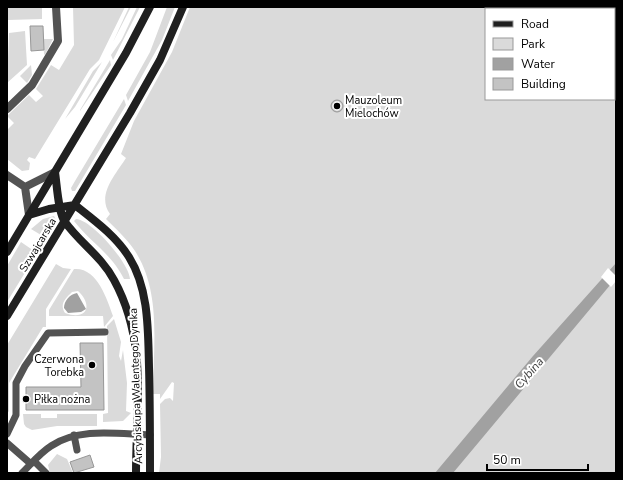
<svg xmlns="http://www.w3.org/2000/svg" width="623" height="480" font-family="'Nunito Sans',sans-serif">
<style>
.green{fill:#dadada;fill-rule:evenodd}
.water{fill:#a1a1a1}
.pier{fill:#fff}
.building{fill:#c3c3c3;stroke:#979797}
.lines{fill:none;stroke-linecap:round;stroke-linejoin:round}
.lane{stroke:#535353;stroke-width:7}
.street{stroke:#535353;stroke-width:8}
.secondary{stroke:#202020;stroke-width:8}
.poi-dot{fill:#000;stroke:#fff;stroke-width:1.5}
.labels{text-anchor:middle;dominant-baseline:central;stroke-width:4;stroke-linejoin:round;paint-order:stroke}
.poi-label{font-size:11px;fill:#000;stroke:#fff;text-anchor:start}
.street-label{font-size:11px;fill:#000;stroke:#fff}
.water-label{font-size:12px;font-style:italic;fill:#424242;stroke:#fff}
</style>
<rect width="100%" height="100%" fill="#fff"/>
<path class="green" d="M 8,7 L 42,7 L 42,19 L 8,20 Z
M 73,7 L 125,7 L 99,60 L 90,69 L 35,159 L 29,157 L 27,160 L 30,163 L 29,170 L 22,171 L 7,159 L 7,130 L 14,123 L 7,116 L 29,95 L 36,102 L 43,96 L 36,89 L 51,65 L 59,70 L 74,45 Z
M 129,7 L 131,7 L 113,42 Z
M 137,7 L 140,7 L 113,60 L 111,55 L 122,39 Z
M 167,7 L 175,7 L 162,40 L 128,101 L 126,95 L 150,52 Z
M 190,7 L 616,7 L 616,473 L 159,473 L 161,457 L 160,404 L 165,399 L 170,398 L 173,401 L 174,383 L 172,382 L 160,399 L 160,394 L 153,394 C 153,347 162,293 135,251 C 127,239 116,229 106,219 L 110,214 C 96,195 116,174 126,158 L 121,154 L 134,121 L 172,52 ZM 486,9 L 614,9 L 614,99 L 486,99 Z
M 25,31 L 27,65 L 7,83 L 9,33 Z
M 43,39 L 53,39 L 45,55 L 44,54 Z
M 110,60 L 111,65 L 80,111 L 80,110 Z
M 102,62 L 75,107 L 65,119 L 93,71 Z
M 31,65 L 32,75 L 27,83 L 20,76 Z
M 124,99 L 126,105 L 75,191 L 72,191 L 71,188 L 75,181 Z
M 54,216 L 56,220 L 46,238 L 31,229 L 43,219 Z
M 76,219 C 92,220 129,263 130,279 L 124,279 C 111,253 91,243 74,221 Z
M 21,242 L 37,253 L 7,302 L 7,266 Z
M 56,264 L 63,268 L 71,269 L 46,309 L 46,327 L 43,327 L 9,383 L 9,411 L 7,414 L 7,345 Z
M 74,269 C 97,267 107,299 113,316 L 104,327 L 103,316 L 49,316 L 49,310 ZM 78,291 C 94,306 86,321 65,313 C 59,304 66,298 72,292 Z
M 114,319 L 121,342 L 119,356 L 121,361 L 123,350 L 127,383 L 126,411 L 131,413 L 123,421 L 103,422 L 103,414 L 108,413 L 107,326 Z
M 23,414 L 41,414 L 41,418 L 57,418 L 57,414 L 97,414 L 97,426 L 57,426 L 32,430 L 26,427 L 24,424 Z
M 57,454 L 67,459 L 73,473 L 50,473 L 48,465 Z"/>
<path class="water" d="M 616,263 L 616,278 L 453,473 L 435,473 L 533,356 Z
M 77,293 L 86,309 L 81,312 L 68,313 L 64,308 C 64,301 70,294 77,293 Z"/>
<path class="pier" d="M 608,268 L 616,276 L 616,281 L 611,287 L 601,277 Z"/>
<path class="building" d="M 30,26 L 43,26 L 44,50 L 31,51 Z
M331 106a6 6 0 1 1 12 0a6 6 0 1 1-12 0Z
M 80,343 L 103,343 L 104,410 L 26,410 L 26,387 L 81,387 Z
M 90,455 L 94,467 L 74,473 L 70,462 Z"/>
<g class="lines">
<path class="lane" d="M 7,434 L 16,415 L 16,383 L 25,366 L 48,333 L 105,332
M 74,435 L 77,450
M 7,443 L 31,464
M 34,461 L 46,473
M 22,473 C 31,464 40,453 51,446 C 79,427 118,434 150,435"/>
<path class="street" d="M 7,109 L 32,85 L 58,41 L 56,7
M 7,175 L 25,187
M 25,187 L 55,172
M 25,187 L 29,215"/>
<path class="secondary" d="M 55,172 C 57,185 58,212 65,222 C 80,243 102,257 114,280 C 148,342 136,406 136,473
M 29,215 L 49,209 L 75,205 C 94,220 116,236 129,257 C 149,289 148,330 149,367 C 150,402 150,438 150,473
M 7,252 L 126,53 L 150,7
M 7,316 L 130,113 L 160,60 L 183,7"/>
</g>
<g class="poi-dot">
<circle cx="337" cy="106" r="4"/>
<circle cx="92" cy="365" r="4"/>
<circle cx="26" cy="399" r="4"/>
</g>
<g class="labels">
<g class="poi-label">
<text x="345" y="100">Mauzoleum<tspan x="345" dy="13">Mielochów</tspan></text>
<text x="84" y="359" text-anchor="end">Czerwona<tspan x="84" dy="13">Torebka</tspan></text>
<text x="34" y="399">Piłka nożna</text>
</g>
<g class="street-label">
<text transform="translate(38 245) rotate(-59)">Szwajcarska</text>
<text transform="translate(136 386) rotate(-92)">Arcybiskupa Walentego Dymka</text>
</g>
<g class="water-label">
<text transform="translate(529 373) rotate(-49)">Cybina</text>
</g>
</g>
<rect width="623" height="480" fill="none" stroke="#000000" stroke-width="16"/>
<rect x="485" y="8" width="130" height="92" fill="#ffffff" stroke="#999999"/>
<rect x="493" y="21" width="20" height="6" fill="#202020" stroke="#999999"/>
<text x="521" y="28" font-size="12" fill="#000000">Road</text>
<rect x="493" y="38" width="20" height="12" fill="#dadada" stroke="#999999"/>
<text x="521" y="48" font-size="12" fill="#000000">Park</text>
<rect x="493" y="58" width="20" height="12" fill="#a1a1a1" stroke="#999999"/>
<text x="521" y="68" font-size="12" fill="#000000">Water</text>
<rect x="493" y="78" width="20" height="12" fill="#c3c3c3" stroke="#999999"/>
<text x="521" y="88" font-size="12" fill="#000000">Building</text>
<path d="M487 464v6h101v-6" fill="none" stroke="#000000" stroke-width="2"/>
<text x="493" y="464" font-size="12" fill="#000000" stroke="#ffffff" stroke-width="3" paint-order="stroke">50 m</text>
</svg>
